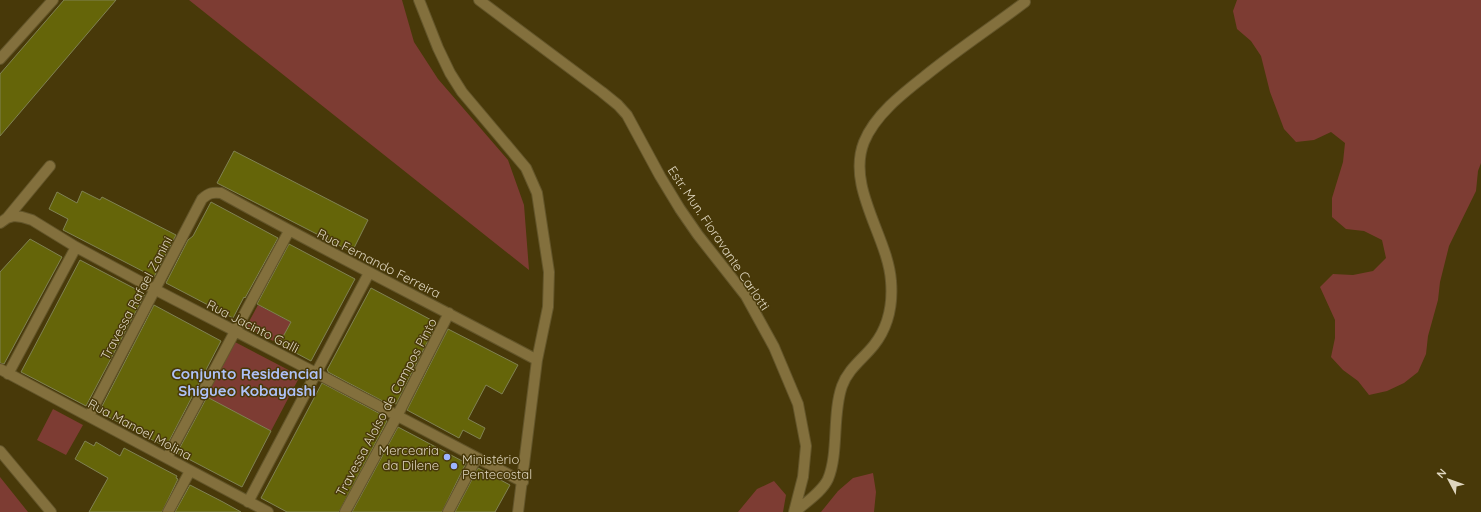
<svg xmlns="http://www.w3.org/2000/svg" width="1481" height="512" font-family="Quicksand,sans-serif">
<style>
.green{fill:#7d3c33}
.building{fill:#656509;stroke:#808253}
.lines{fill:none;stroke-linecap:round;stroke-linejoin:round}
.minor-casing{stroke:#63552a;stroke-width:12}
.minor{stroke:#83703d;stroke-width:10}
.poi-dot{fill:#9cb4fd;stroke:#483909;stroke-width:1.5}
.labels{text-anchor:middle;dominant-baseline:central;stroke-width:3;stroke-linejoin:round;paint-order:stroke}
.street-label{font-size:13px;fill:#dfd6bf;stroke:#483909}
.poi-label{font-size:13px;fill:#dfd6bf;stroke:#483909;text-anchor:end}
.quarter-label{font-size:15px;font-weight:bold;fill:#aec1f7;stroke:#483909}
</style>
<rect width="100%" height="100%" fill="#483909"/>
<path class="green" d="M 189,0 L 402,0 L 414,42 L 438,79 L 508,160 L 524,205 L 529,270 Z
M 1237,0 L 1481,0 L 1481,163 L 1478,171 L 1476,191 L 1449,246 L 1440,282 L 1438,300 L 1428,336 L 1426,354 L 1418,372 L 1404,383 L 1387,391 L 1369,395 L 1358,381 L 1343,370 L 1331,357 L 1335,338 L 1335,320 L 1320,287 L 1333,274 L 1353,275 L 1373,271 L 1386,258 L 1382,240 L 1364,231 L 1346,229 L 1332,217 L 1332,198 L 1343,162 L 1345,143 L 1331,132 L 1314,140 L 1296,142 L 1284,129 L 1270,92 L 1261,56 L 1251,41 L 1237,29 L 1233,11 Z
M 258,305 L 291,322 L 279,344 L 246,327 Z
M 235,342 L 300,376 L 271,431 L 206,397 Z
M 53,409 L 83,425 L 66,455 L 37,440 Z
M 873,473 L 876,492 L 874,512 L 821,512 L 838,491 L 853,478 Z
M 0,477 L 28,512 L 0,512 Z
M 774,481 L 786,495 L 783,512 L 738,512 L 757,489 Z"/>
<path class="building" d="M 64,0 L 116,0 L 0,136 L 0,74 Z
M 234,151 L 368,220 L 352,252 L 217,183 Z
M 82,191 L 100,200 L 102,197 L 176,235 L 154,277 L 63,230 L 68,219 L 49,209 L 57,192 L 77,203 Z
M 211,202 L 278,238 L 245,298 L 244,297 L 233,318 L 166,283 L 188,240 L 193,236 Z
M 30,239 L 62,257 L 4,364 L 0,363 L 0,272 Z
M 289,244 L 355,279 L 311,361 L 279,344 L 291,322 L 257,304 Z
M 80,260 L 145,294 L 86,406 L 21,372 Z
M 371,288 L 437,323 L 396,404 L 393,403 L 392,406 L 328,372 L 328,371 L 327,370 Z
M 154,305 L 221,341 L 166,447 L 99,412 Z
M 448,329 L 518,365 L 502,394 L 486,385 L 468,419 L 485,428 L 480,439 L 463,430 L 459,438 L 407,410 Z
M 322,383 L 386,417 L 384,420 L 387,421 L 339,512 L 287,512 L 261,498 Z
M 207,397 L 271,431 L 242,487 L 177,453 Z
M 398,427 L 466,463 L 442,512 L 352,512 Z
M 85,441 L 94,446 L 96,442 L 120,456 L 124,448 L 177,476 L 176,478 L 178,479 L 162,512 L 89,512 L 108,478 L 75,459 Z
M 478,468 L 510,485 L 495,512 L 455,512 Z
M 190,485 L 223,502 L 241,512 L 175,512 Z"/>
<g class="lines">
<defs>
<path id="minor" d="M 419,0 L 438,48 L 450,73 L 462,92 L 526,168 L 537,193 L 549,272 L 548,307 L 537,360 L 518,512
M 479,0 L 602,92 L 618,105 L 627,115 L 660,176 L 680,209 L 698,235 L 746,296 L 774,347 L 798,404 L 806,446 L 803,477 L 794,512
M 0,59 L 53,0
M 7,218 L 50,166
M 0,223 L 7,218 L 14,216 L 22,217 L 32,220 L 76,247 L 156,290 L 316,373 L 523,482
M 0,369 L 268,512
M 8,374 L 76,247
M 89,416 L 202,199 C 209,193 212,192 221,193 C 325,251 432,304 537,360
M 0,451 L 51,512
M 167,458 L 289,231
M 248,502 L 369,273
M 168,512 L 190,471
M 345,512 L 397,416 L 449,313
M 448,512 L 476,459
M 795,512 C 806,502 822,492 828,479 C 839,453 832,414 842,386 C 848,369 863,359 874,345 C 889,326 893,305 891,281 C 888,237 846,187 864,142 C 875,115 902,94 925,76 C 957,50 992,27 1025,2"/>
</defs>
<use href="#minor" class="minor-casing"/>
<use href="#minor" class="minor"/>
</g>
<g class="poi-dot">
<circle cx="447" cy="457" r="4"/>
<circle cx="454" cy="466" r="4"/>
</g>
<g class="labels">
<g class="street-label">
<text transform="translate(719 238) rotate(56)">Estr. Mun. Fioravante Carlotti</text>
<text transform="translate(379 263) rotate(27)">Rua Fernando Ferreira</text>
<text transform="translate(136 298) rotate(-62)">Travessa Rafael Zanini</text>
<text transform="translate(253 326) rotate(27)">Rua Jacinto Galli</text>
<text transform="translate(386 407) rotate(-62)">Travessa Aloíso de Campos Pinto</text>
<text transform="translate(140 429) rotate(28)">Rua Manoel Molina</text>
</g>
<g class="poi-label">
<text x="439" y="450">Mercearia<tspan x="439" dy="15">da Dilene</tspan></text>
<text x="462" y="459" text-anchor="start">Ministério<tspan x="462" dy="15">Pentecostal</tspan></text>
</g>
<g class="quarter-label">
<text x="247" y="373">Conjunto Residencial<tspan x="247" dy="17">Shigueo Kobayashi</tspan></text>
</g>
</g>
<g transform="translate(1449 480) rotate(311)" stroke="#483909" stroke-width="3" paint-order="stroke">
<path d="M0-3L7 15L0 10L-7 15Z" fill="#dfd6bf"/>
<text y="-6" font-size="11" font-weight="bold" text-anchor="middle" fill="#dfd6bf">N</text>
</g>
</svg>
